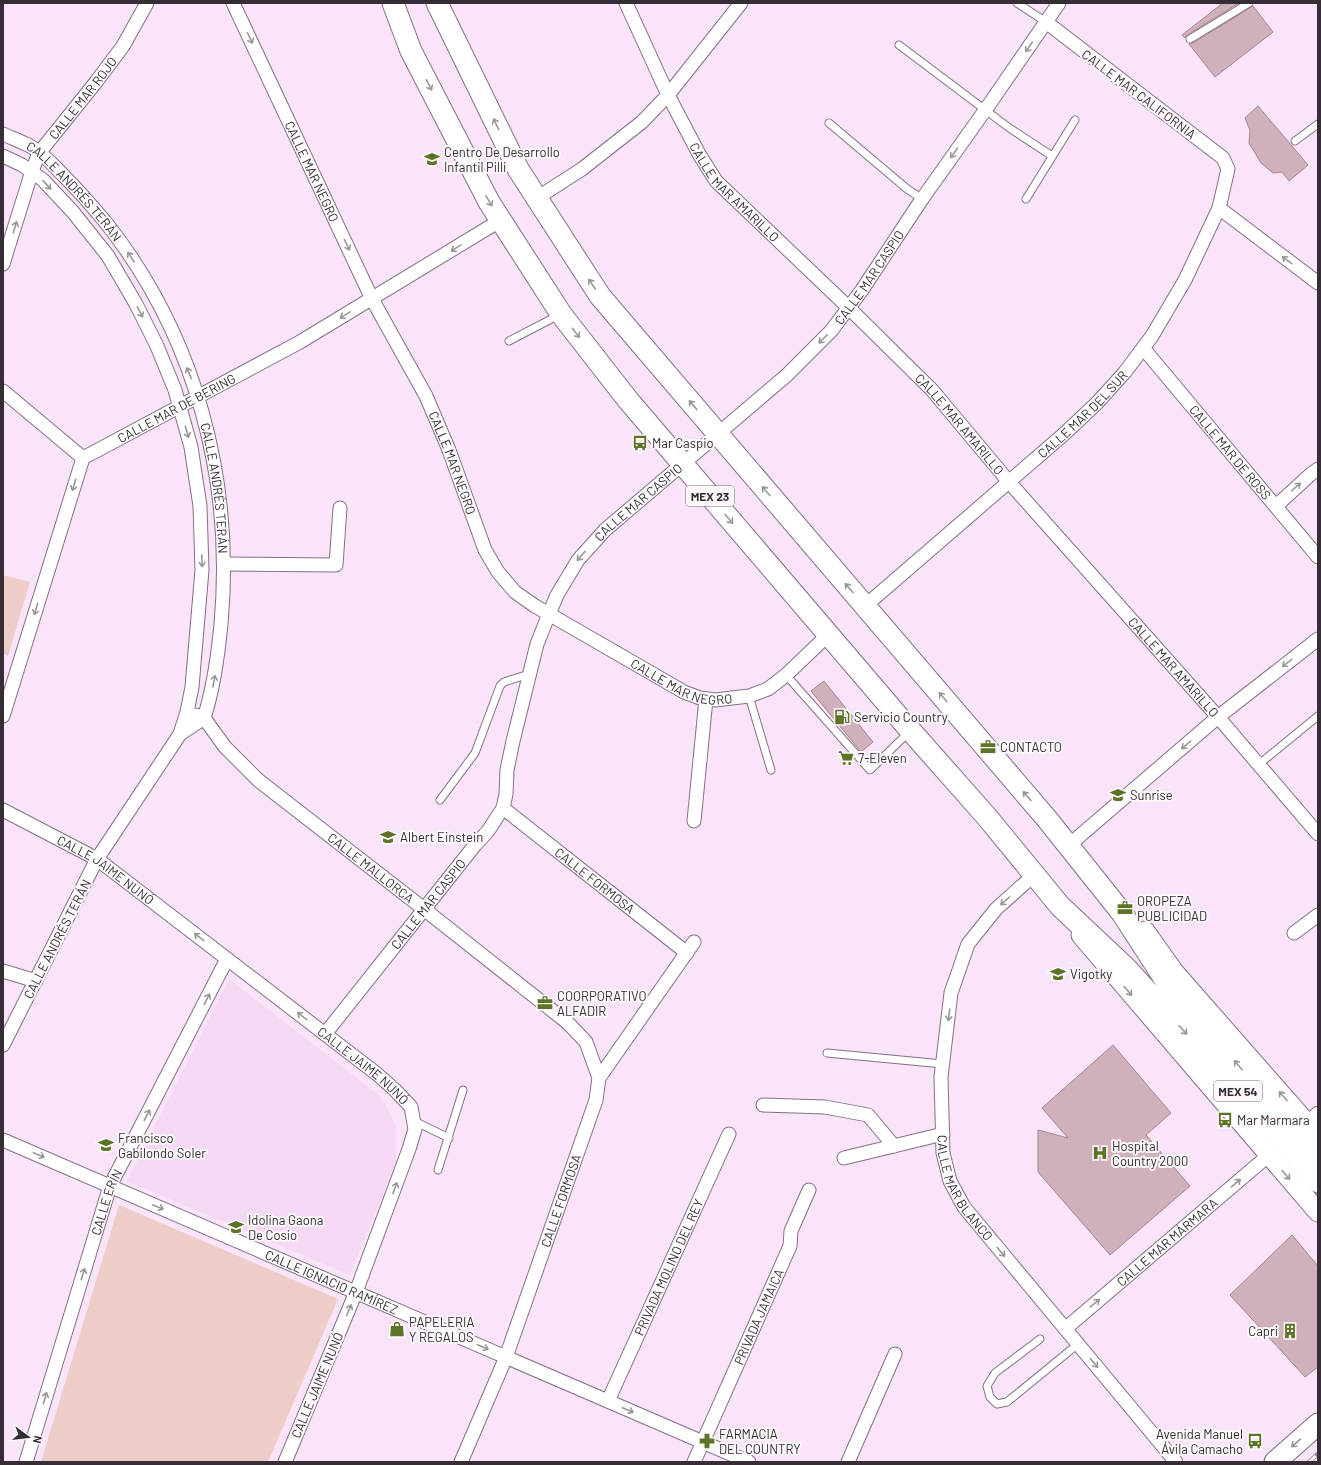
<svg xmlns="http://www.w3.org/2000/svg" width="1321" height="1465" font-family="Barlow,sans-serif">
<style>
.built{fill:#f4d8f4}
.green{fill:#eeccc7}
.building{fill:#d0b1bb;stroke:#a4868f}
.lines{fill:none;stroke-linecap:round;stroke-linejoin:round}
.lane-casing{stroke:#847084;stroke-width:9}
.street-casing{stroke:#847084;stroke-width:15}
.secondary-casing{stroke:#847084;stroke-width:21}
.primary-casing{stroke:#847084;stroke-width:23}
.lane{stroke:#fff;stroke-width:7}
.street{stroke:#fff;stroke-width:13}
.secondary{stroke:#fff;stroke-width:19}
.primary{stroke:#fff;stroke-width:21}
.rail-casing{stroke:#9e8e9e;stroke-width:4.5}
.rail{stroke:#fcf8fc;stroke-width:3;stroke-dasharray:9;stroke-linecap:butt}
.oneway{stroke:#9a969a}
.labels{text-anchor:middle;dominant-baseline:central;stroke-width:4;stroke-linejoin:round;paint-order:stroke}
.shield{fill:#fcf8fc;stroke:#716a71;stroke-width:1}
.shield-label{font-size:12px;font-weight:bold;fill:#362d36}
.street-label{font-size:13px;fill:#362d36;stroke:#fcf8fc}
.poi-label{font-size:13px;fill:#362d36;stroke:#fcf8fc;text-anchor:start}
</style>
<rect width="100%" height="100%" fill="#fae4fa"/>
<path class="built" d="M 229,979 L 380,1096 L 396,1125 L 396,1162 L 350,1275 L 127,1181 Z"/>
<path class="green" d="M 3,575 L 30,582 L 8,656 L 3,654 Z
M 119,1205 L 338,1299 L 268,1462 L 41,1462 Z"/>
<path class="building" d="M 1223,3 L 1239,3 L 1187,35 L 1185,38 L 1182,35 Z
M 1253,6 L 1273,32 L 1215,77 L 1189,44 L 1193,43 Z
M 1258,106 L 1308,165 L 1289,181 L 1282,172 L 1273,173 L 1261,163 L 1249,143 L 1250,130 L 1245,118 Z
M 824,681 L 873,742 L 861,752 L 811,691 Z
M 1113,1045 L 1171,1113 L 1146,1135 L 1190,1186 L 1110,1255 L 1038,1172 L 1038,1130 L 1068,1138 L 1042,1108 Z
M 1292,1235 L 1318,1266 L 1318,1367 L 1305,1377 L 1230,1295 Z"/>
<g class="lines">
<defs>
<path id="lane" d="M 1017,3 L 1046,22
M 1190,39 L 1249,3
M 899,45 L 1008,127 L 1052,156
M 829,123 L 906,188 L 922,199
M 1295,141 L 1318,124
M 1026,199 L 1075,120
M 509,341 L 559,315
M 786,675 L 870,770 L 909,732
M 749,696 L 771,770
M 1258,765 L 1318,716
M 440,800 L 475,753 L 500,686 L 504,682 L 529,674
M 827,1053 L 943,1064
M 414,1121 L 449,1138
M 438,1170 L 463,1090
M 1040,1339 L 995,1373 L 987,1386 L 990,1397 L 997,1404 L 1007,1402 L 1078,1344"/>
<g id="street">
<path id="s1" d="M 233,3 L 372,299 L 426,396 L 449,450 L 485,550 L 498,572 L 515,592 L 535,606 L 684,692 L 700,698 L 715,700 L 749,696 L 768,689 L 786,675 L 829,634"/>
<path id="s2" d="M 626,3 L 668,95 L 699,154 L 716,181 L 849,308 L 932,390 L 1009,482 L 1218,717 L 1318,834"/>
<path id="s3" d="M 3,134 C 12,138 22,142 30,146 C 43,153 53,165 63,175 C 79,191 93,207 107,224 C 196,337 234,481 221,624 C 218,656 214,687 204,718 L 180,734"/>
<path d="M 3,156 L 22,165 L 43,180 L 73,212 L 108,256 L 136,304 L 157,346 L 175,390 L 191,447 L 200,506 L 202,570 L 192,687 L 187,712 L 180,734 L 97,859 L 3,1045"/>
<path d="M 537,198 L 582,169 L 642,122 L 668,95 L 741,3"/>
<path d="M 1219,208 L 1318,283"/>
<path id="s4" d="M 3,264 L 32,171 L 39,153 L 96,82 L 123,46 L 147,3"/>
<path id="s5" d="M 1143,348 L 1318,557"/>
<path d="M 3,391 L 83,458"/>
<path d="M 1276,506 L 1311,474 L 1318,469"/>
<path d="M 224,564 L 336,565 L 340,508"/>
<path id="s6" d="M 865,606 L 1063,435 L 1097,403 L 1125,372 L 1152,336 L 1185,280 L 1219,208 L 1228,169 L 1223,158 L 1046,22"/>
<path id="s7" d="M 196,715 L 204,718 L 225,747 L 258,780 L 424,909 L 568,1023 L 586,1042 L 599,1078"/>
<path id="s8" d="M 3,716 L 83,458 L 300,342 L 501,220"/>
<path id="s9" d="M 503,808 L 687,953"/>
<path id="s10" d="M 3,810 L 97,859 L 377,1074 L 395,1090 L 411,1107 L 415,1129 L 409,1149 L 356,1292 L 285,1462"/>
<path d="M 694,821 L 706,699"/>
<path d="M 1075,840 L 1218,717 L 1318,639"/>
<path id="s11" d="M 1034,875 L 996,909 L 968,944 L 951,993 L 941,1077 L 943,1153 L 950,1181 L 964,1207 L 1176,1462"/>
<path d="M 1294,933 L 1318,915"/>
<path d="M 3,971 L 36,981"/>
<path id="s12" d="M 325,1034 L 475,845 L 488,831 L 503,808 L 506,794 L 507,770 L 513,741 L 537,644 L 549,614 L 557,595 L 578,560 L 605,530 L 787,375 L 831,331 L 862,290 L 922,199 L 986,109 L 1059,3"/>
<path d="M 763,1105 L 825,1107 L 868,1115 L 894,1146"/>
<path d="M 1307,1123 L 1318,1113"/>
<path id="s13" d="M 3,1140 L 749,1462"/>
<path d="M 844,1158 L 943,1134"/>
<path id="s14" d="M 1065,1329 L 1269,1155"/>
<path id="s15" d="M 608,1401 L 729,1134"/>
<path id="s16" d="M 26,1462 L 110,1186 L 227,959"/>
<path id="s17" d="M 461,1462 L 506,1357 L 596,1100 L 599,1078 L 694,942"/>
<path id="s18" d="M 694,1462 L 790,1246 L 791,1231 L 809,1190"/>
<path d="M 848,1462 L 895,1354"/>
</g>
<path id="secondary" d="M 1145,931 L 1174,972 L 1318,1136
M 1081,935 L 1318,1212"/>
<path id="primary" d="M 393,3 L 411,51 L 489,202 L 561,314 L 628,400 L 910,730 L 987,817 L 1060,906 L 1127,969 L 1278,1135 L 1318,1182
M 437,3 L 518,169 L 600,296 L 1047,819 L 1122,913 L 1166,981 L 1318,1158
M 1275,1462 L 1318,1424"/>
</defs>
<use href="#lane" class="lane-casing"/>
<use href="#street" class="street-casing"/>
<use href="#secondary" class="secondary-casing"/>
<use href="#primary" class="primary-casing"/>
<use href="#lane" class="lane"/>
<use href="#street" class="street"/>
<use href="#secondary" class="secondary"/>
<use href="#primary" class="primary"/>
<defs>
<path id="rail" d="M 1309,1462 L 1318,1454"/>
</defs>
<use href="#rail" class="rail-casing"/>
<use href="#rail" class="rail"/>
</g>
<defs><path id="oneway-shaft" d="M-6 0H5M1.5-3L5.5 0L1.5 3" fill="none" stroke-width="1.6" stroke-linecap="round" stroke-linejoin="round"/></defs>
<g class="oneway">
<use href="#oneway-shaft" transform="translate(250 38) rotate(65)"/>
<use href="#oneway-shaft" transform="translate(1029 47) rotate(124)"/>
<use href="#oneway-shaft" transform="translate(429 85) rotate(63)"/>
<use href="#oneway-shaft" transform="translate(496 124) rotate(-116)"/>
<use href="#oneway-shaft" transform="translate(954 153) rotate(126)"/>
<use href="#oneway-shaft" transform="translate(47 185) rotate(47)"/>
<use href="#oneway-shaft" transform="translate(489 201) rotate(60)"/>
<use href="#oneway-shaft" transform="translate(15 227) rotate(-73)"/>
<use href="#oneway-shaft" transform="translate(347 245) rotate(65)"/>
<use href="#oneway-shaft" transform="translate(456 248) rotate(148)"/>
<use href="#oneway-shaft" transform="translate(131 257) rotate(-123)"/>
<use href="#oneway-shaft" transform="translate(1287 260) rotate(-143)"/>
<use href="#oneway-shaft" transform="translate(592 284) rotate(-123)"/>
<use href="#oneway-shaft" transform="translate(140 312) rotate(63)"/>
<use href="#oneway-shaft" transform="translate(345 315) rotate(149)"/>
<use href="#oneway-shaft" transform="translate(576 333) rotate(52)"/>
<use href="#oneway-shaft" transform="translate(823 339) rotate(135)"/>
<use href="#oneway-shaft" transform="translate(189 373) rotate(-112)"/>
<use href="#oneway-shaft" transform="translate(693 405) rotate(-130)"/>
<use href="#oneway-shaft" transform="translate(187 432) rotate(74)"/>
<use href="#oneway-shaft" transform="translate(74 485) rotate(107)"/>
<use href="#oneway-shaft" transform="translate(1296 487) rotate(-42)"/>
<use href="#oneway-shaft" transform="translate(766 491) rotate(-131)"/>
<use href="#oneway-shaft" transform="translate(729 519) rotate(49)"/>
<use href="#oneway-shaft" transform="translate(581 556) rotate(131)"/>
<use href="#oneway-shaft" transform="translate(202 561) rotate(88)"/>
<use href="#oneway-shaft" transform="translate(849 588) rotate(-131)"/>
<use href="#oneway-shaft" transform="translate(36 609) rotate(107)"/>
<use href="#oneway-shaft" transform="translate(1287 663) rotate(142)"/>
<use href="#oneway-shaft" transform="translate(214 681) rotate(-80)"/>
<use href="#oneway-shaft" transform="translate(943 697) rotate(-130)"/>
<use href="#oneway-shaft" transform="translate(1186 745) rotate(139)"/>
<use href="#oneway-shaft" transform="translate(1027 796) rotate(-130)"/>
<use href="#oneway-shaft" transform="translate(1005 901) rotate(138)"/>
<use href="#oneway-shaft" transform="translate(199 937) rotate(-142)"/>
<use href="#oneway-shaft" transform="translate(1128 991) rotate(49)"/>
<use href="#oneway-shaft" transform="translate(207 999) rotate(-63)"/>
<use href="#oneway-shaft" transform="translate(949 1015) rotate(97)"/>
<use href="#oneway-shaft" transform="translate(302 1016) rotate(-142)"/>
<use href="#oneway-shaft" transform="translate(1183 1030) rotate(48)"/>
<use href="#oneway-shaft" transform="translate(1238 1065) rotate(-131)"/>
<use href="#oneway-shaft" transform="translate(1283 1096) rotate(-131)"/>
<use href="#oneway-shaft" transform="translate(147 1115) rotate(-63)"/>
<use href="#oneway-shaft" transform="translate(39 1155) rotate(23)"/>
<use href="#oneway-shaft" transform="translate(1286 1175) rotate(49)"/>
<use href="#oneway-shaft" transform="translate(1236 1183) rotate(-40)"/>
<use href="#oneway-shaft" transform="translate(395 1188) rotate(-70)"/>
<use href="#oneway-shaft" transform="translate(158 1207) rotate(23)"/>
<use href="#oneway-shaft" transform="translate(1001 1252) rotate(50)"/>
<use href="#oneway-shaft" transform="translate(83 1274) rotate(-73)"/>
<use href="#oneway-shaft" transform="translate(1095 1303) rotate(-40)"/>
<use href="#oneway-shaft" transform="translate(349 1310) rotate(-67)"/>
<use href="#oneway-shaft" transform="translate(483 1347) rotate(23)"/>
<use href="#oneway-shaft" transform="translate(1094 1363) rotate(50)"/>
<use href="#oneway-shaft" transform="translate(45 1398) rotate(-73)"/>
<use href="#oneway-shaft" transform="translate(628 1410) rotate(23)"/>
<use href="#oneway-shaft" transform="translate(1296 1443) rotate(139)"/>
</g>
<defs>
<symbol id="school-bare" viewBox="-9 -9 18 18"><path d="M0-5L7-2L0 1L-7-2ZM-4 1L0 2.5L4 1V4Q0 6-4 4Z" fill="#5d7426" stroke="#fcf8fc" stroke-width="2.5" paint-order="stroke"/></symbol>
<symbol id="bus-bare" viewBox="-9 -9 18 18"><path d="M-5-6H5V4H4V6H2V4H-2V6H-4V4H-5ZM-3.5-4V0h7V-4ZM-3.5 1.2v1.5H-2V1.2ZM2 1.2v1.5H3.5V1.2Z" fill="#5d7426" stroke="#fcf8fc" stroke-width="2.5" paint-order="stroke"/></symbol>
<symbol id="fuel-bare" viewBox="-9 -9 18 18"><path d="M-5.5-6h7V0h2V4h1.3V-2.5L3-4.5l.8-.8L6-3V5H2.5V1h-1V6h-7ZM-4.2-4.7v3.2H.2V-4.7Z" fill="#5d7426" stroke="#fcf8fc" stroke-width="2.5" paint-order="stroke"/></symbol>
<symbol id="office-bare" viewBox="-9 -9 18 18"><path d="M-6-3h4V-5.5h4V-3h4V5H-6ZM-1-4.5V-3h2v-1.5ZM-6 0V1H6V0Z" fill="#5d7426" stroke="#fcf8fc" stroke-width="2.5" paint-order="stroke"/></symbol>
<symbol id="supermarket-bare" viewBox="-9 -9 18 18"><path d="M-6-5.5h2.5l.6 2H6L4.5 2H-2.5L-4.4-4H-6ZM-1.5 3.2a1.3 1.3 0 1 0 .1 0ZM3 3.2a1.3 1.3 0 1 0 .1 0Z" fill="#5d7426" stroke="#fcf8fc" stroke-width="2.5" paint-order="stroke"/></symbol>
<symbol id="hospital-bare" viewBox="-9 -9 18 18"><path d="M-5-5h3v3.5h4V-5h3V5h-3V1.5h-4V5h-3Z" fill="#5d7426" stroke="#fcf8fc" stroke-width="2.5" paint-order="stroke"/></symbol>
<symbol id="shop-bare" viewBox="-9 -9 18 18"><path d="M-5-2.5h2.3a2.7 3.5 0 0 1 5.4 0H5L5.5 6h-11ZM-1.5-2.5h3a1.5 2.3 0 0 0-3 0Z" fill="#5d7426" stroke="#fcf8fc" stroke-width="2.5" paint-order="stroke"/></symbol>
<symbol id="building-bare" viewBox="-9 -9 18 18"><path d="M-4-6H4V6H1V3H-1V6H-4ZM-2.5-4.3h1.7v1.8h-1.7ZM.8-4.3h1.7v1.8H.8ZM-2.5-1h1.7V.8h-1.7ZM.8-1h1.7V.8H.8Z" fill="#5d7426" stroke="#fcf8fc" stroke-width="2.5" paint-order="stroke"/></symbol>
<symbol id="pharmacy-bare" viewBox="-9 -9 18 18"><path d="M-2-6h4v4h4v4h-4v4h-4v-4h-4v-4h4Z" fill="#5d7426" stroke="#fcf8fc" stroke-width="2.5" paint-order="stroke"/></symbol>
</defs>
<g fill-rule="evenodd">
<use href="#school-bare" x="421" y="148" width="22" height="22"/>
<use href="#bus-bare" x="629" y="432" width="22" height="22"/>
<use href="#fuel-bare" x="831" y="706" width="22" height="22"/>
<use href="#office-bare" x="977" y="736" width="22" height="22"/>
<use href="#supermarket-bare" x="835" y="747" width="22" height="22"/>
<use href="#school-bare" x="1107" y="784" width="22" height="22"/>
<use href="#school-bare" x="377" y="826" width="22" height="22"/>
<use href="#office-bare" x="1114" y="897" width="22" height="22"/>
<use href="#school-bare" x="1047" y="963" width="22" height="22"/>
<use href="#office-bare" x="534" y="992" width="22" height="22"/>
<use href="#bus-bare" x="1214" y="1109" width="22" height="22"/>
<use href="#school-bare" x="95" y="1134" width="22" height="22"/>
<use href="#hospital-bare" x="1089" y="1142" width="22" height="22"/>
<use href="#school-bare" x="225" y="1216" width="22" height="22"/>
<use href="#shop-bare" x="386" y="1318" width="22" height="22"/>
<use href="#building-bare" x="1279" y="1320" width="22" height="22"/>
<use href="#pharmacy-bare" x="696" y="1430" width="22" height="22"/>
<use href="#bus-bare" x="1244" y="1430" width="22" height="22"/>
</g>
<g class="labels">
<g class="shield">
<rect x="686" y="486" width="48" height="20" rx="3"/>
<rect x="1214" y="1081" width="48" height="20" rx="3"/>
</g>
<g class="shield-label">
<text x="710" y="496">MEX 23</text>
<text x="1238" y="1091">MEX 54</text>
</g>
<g class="street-label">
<text transform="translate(1139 94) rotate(37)">CALLE MAR CALIFORNIA</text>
<text stroke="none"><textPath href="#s4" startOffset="187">CALLE MAR ROJO</textPath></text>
<text stroke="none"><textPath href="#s1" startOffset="186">CALLE MAR NEGRO</textPath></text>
<text stroke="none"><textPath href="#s2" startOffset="220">CALLE MAR AMARILLO</textPath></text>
<text stroke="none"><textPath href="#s3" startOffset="93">CALLE ANDRÉS TERÁN</textPath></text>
<text stroke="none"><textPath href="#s12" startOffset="957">CALLE MAR CASPIO</textPath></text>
<text stroke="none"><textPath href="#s8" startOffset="376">CALLE MAR DE BERING</textPath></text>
<text stroke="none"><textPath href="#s6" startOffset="290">CALLE MAR DEL SUR</textPath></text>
<text stroke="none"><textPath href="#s2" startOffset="544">CALLE MAR AMARILLO</textPath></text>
<text stroke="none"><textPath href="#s5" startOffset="136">CALLE MAR DE ROSS</textPath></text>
<text stroke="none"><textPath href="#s1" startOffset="510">CALLE MAR NEGRO</textPath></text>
<text stroke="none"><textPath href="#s3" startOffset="429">CALLE ANDRÉS TERÁN</textPath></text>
<text stroke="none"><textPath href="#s12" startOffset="633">CALLE MAR CASPIO</textPath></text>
<text stroke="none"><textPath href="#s2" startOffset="868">CALLE MAR AMARILLO</textPath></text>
<text stroke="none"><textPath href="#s1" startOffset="846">CALLE MAR NEGRO</textPath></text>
<text stroke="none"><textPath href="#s7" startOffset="234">CALLE MALLORCA</textPath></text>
<text stroke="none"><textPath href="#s10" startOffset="119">CALLE JAIME NUNÓ</textPath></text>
<text stroke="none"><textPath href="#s9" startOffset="117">CALLE FORMOSA</textPath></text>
<text stroke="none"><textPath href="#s12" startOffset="166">CALLE MAR CASPIO</textPath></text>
<text transform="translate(57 939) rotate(-63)">CALLE ANDRÉS TERÁN</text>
<text stroke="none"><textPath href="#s10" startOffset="443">CALLE JAIME NUNÓ</textPath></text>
<text stroke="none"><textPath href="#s11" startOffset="349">CALLE MAR BLANCO</textPath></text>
<text stroke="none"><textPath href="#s17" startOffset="280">CALLE FORMOSA</textPath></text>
<text stroke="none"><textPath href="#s16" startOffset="272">CALLE ERÍN</textPath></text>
<text stroke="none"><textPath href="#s14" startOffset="134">CALLE MAR MÁRMARA</textPath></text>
<text stroke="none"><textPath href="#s15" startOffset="147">PRIVADA MOLINO DEL REY</textPath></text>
<text stroke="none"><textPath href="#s13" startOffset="358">CALLE IGNACIO RAMÍREZ</textPath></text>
<text stroke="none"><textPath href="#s18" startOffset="159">PRIVADA JAMAICA</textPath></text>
<text transform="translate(317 1385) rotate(-67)">CALLE JAIME NUNÓ</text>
</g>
<g class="poi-label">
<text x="444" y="152">Centro De Desarrollo<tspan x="444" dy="15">Infantil Pilli</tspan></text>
<text x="652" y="443">Mar Caspio</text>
<text x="854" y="717">Servicio Country</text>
<text x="1000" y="747">CONTACTO</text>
<text x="858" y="758">7-Eleven</text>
<text x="1130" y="795">Sunrise</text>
<text x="400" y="837">Albert Einstein</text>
<text x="1137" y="901">OROPEZA<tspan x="1137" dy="15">PUBLICIDAD</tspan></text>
<text x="1070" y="974">Vigotky</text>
<text x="557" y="996">COORPORATIVO<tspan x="557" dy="15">ALFADIR</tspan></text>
<text x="1237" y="1120">Mar Marmara</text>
<text x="118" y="1138">Francisco<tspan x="118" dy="15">Gabilondo Soler</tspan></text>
<text x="1112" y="1146">Hospital<tspan x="1112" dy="15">Country 2000</tspan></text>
<text x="248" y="1220">Idolina Gaona<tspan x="248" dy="15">De Cosio</tspan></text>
<text x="409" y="1322">PAPELERIA<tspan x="409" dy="15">Y REGALOS</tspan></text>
<text x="1278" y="1331" text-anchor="end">Capri</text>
<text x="719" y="1434">FARMACIA<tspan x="719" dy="15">DEL COUNTRY</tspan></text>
<text x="1243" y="1434" text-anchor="end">Avenida Manuel<tspan x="1243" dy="15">Ávila Camacho</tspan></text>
</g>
</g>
<rect width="1321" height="1465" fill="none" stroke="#362d36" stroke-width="8"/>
<g transform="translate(28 1437) rotate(105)" stroke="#fcf8fc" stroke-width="3" paint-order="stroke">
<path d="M0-3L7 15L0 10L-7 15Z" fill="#362d36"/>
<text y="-6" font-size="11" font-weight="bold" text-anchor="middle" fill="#362d36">N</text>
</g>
</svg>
